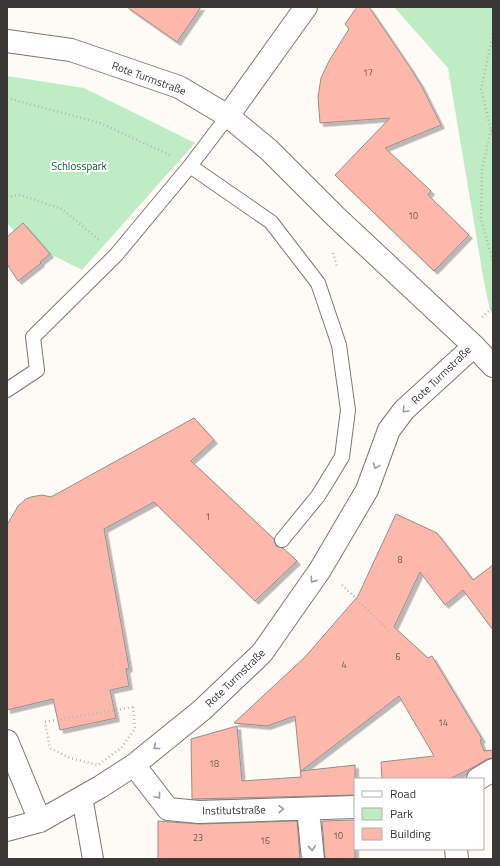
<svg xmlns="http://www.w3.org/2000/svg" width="500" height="866" font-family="'Titillium Web',sans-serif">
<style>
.green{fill:#bfebc5}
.building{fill:#feb8ab;stroke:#978e8c;filter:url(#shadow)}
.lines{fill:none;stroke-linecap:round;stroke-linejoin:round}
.service-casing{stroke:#7e7872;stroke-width:16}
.pedestrian-casing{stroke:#7e7872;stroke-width:22}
.minor-casing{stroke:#7e7872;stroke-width:24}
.path{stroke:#b9b6b2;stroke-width:2.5;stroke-dasharray:1 3;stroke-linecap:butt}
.service{stroke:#fff;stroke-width:14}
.pedestrian{stroke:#fff;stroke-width:20}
.minor{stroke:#fff;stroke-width:22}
.oneway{stroke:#9c9b9a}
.labels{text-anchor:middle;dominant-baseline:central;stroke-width:4;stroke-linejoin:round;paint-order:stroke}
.number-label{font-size:9px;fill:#6b5752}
.street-label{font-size:11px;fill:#3a3734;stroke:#fff}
.park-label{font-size:11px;fill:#0b5725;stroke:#fff}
</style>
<defs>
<filter id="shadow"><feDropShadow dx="3.5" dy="3.5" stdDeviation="0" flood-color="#0004"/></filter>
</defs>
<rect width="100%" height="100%" fill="#fefaf6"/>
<path class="green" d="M 394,7 L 493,7 L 493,315 L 490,310 L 484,282 L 448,68 Z
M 7,76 L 84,88 L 195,143 L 82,270 L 50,254 L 23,223 L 14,231 L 7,223 Z"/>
<path class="building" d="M 127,7 L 201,7 L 177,42 Z
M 357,7 L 369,7 L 409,66 L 421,85 L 441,125 L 385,148 L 431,191 L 428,195 L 469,235 L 434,271 L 335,175 L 390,118 L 320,123 L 318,97 L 321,78 L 329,61 L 349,29 L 345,24 Z
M 23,223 L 50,254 L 40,262 L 41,263 L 18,281 L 7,264 L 7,237 Z
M 194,418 L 214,440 L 191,461 L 274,539 L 276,546 L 283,548 L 297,561 L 255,601 L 154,502 L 104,529 L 129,668 L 126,669 L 129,686 L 110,690 L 116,718 L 60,730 L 53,699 L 7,710 L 7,525 L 18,506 L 26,499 L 31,497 L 42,495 L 51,497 Z
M 396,514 L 437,533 L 473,580 L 493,565 L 493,630 L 463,590 L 445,605 L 420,572 L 394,627 L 428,658 L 432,656 L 482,739 L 480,740 L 484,751 L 493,750 L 493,758 L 487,759 L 470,769 L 449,779 L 382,779 L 381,762 L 434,756 L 399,696 L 301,771 L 355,765 L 355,795 L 192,799 L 191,739 L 237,726 L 242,781 L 301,777 L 295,716 L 267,726 L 234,723 L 305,657 L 358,596 Z
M 355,820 L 355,859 L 325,859 L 322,821 Z
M 158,821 L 199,824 L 297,821 L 300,859 L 158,859 Z"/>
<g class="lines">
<defs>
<path id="service" d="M 190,166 L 271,222 L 318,283 L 339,345 L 348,410 L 342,457 L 318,496 L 282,540
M 7,390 L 37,370 L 33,337 L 116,255 L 190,166 L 228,116"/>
<path id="pedestrian" d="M 82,797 L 93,859"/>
<path id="minor" d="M 7,41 L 71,50 L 179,87 L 228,116 L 269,150 L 336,217 L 474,346 L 493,366
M 228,116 L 306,7
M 7,741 L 40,821
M 134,765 L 168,809 L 199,812 L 355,807
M 478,779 L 493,770
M 308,809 L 313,859
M 7,830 L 40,821 L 100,787 L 134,765 L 202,710 L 262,653 L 320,570 L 367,490 L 389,430 L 404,410 L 474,346
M 456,849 L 457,859"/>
</defs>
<use href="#service" class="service-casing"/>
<use href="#pedestrian" class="pedestrian-casing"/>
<use href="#minor" class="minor-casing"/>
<path class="path" d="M 493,34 L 481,89 L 491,130 L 493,133
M 7,98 L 100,123 L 170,155
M 491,130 L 482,170 L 481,219 L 493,262
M 7,197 L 20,195 L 62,209 L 99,240
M 333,253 L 337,267
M 482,317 L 490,310 L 493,309
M 342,585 L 390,632
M 133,707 L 135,729 L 121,748 L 98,765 L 70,758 L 50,748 L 45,722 Z"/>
<use href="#service" class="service"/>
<use href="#pedestrian" class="pedestrian"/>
<use href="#minor" class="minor"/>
</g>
<defs><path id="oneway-chevron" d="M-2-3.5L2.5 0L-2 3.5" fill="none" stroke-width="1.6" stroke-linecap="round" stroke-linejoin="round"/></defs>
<g class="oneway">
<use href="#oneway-chevron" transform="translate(405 410) rotate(133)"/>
<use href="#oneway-chevron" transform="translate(376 466) rotate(110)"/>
<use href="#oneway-chevron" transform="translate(313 580) rotate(125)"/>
<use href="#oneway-chevron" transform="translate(156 747) rotate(141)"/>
<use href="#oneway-chevron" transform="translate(158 796) rotate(52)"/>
<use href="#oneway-chevron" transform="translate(281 809) rotate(-1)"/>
<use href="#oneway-chevron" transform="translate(312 848) rotate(84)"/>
</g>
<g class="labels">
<g class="number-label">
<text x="368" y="72">17</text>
<text x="413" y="215">10</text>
<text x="208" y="516">1</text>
<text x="400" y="559">8</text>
<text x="398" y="656">6</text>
<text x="344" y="664">4</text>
<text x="443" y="722">14</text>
<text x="214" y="763">18</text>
<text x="338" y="835">10</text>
<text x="198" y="837">23</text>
<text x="265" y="840">16</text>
</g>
<g class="street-label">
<text transform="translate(149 78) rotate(20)">Rote Turmstraße</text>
<text transform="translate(441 375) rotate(-44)">Rote Turmstraße</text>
<text transform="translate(235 678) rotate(-44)">Rote Turmstraße</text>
<text transform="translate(234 810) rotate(-1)">Institutstraße</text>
</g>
<g class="park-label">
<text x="79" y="166">Schlosspark</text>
</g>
</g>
<rect width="500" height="866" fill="none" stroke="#3a3734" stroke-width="16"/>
<rect x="354" y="778" width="130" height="72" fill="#ffffff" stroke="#b0afae"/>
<rect x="362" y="791" width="20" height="6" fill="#ffffff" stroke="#b0afae"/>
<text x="390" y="798" font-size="12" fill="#3a3734">Road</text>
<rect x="362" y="808" width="20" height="12" fill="#bfebc5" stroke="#b0afae"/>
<text x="390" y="818" font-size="12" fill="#3a3734">Park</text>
<rect x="362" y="828" width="20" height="12" fill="#feb8ab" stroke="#b0afae"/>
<text x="390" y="838" font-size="12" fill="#3a3734">Building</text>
</svg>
